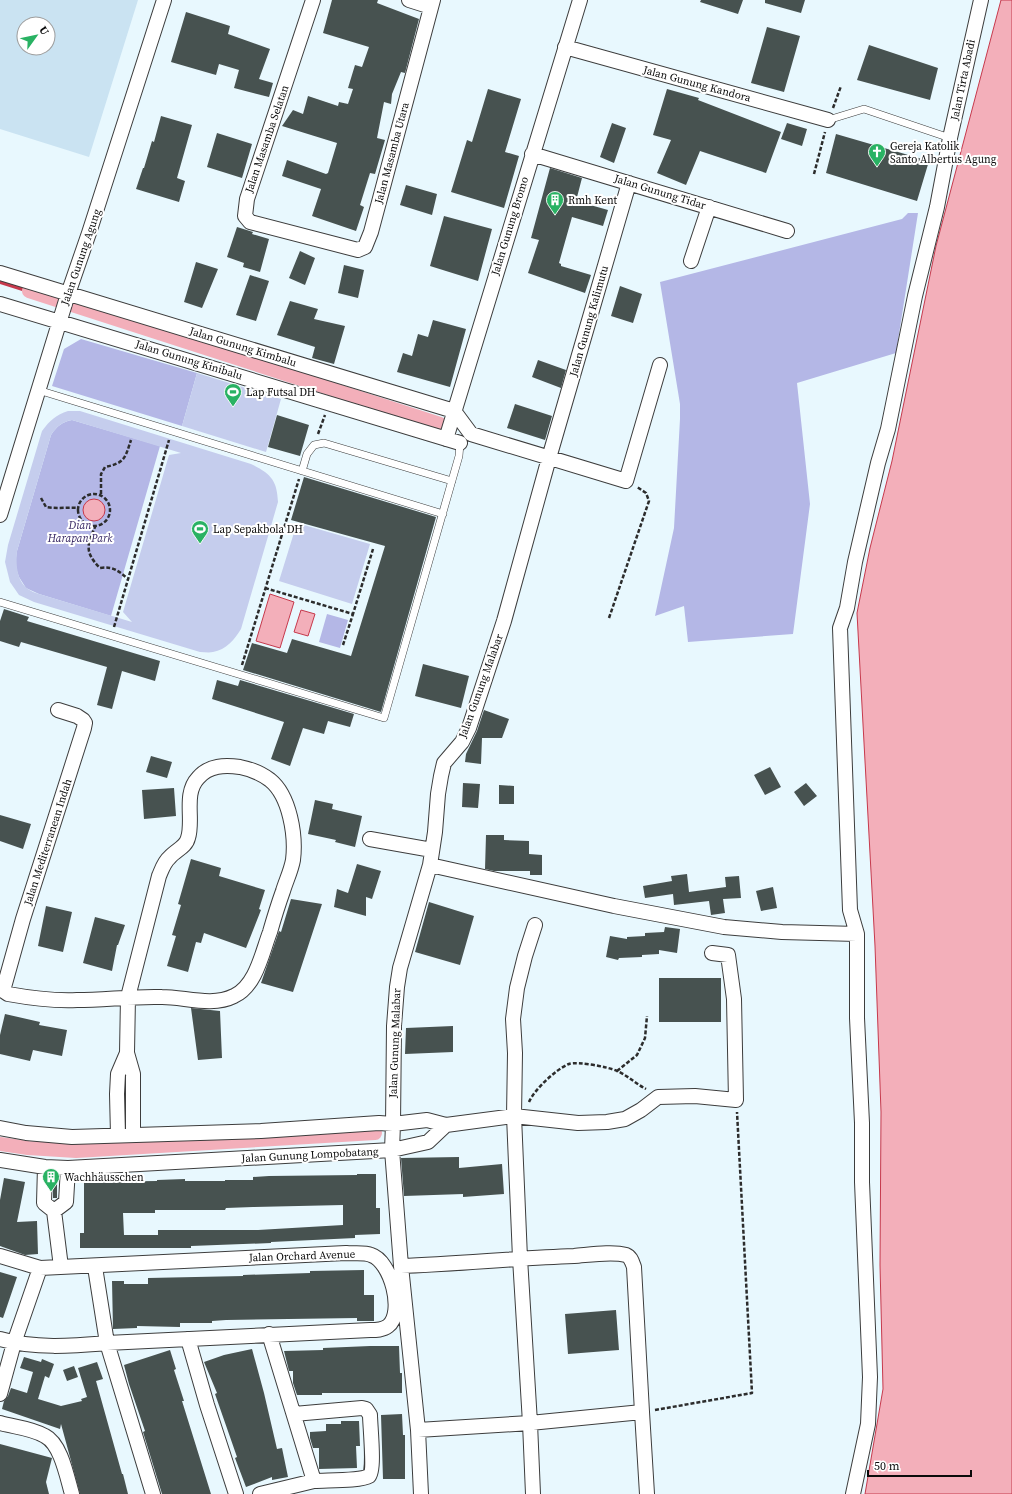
<svg xmlns="http://www.w3.org/2000/svg" width="1012" height="1494" font-family="'Source Serif 4',serif">
<style>
.farmland{fill:#cae3f2;fill-rule:evenodd}
.green{fill:#b4b7e6}
.pitch{fill:#c5cded;fill-rule:evenodd}
.water{fill:#f3afba;stroke:#c6394c}
.lines{fill:none;stroke-linecap:round;stroke-linejoin:round}
.stream{stroke:#c6394c;stroke-width:4}
.canal{stroke:#f3afba;stroke-width:14}
.building{fill:#475250;fill-rule:evenodd}
.lane-casing{stroke:#3d3d3d;stroke-width:8}
.street-casing{stroke:#3d3d3d;stroke-width:16}
.path{stroke:#2c2c2c;stroke-width:2.5;stroke-dasharray:4 2;stroke-linecap:butt}
.lane{stroke:#fff;stroke-width:7}
.street{stroke:#fff;stroke-width:14}
.labels{text-anchor:middle;dominant-baseline:central;stroke-width:4;stroke-linejoin:round;paint-order:stroke}
.street-label{font-size:11px;fill:#0a0a0a;stroke:#fff}
.poi-label{font-size:11px;fill:#0a0a0a;stroke:#fff;text-anchor:start}
.park-label{font-size:11px;font-style:italic;fill:#2f1e5d;stroke:#fff}
</style>
<rect width="100%" height="100%" fill="#e8f8fe"/>
<path class="farmland" d="M 0,0 L 138,0 L 89,157 L 0,129 ZM 24,24 L 48,24 L 48,48 L 24,48 Z"/>
<path class="green" d="M 908,213 L 918,213 L 896,353 L 797,383 L 810,504 L 793,634 L 688,642 L 684,606 L 655,616 L 674,528 L 680,419 L 680,404 L 660,282 L 902,219 Z
M 81,339 L 197,373 L 182,426 L 52,386 L 64,349 Z
M 72,420 L 160,446 L 111,616 L 39,594 L 26,588 L 19,577 L 15,565 L 17,551 L 51,435 C 57,426 62,422 72,420 Z
M 327,614 L 348,620 L 340,648 L 319,642 Z"/>
<path class="pitch" d="M 197,373 L 281,399 L 266,452 L 182,426 Z
M 68,411 L 80,411 L 251,464 C 271,474 277,480 278,502 L 241,629 C 235,639 226,650 213,652 C 209,653 204,652 200,652 L 34,602 L 19,595 L 10,582 L 5,562 L 8,545 L 42,431 C 50,420 56,415 68,411 ZM 72,420 L 181,453 L 169,455 L 123,612 L 132,622 L 39,594 C 35,593 31,591 28,589 C 16,581 16,563 17,551 L 51,435 C 57,426 62,422 72,420 Z
M 297,523 L 370,544 L 352,604 L 279,581 Z"/>
<path class="water" d="M 1001,0 L 1012,0 L 1012,1494 L 865,1494 L 883,1389 L 880,1265 L 881,1112 L 875,946 L 857,613 L 870,548 L 892,461 L 936,246 Z
M83 510a11 11 0 1 1 22 0a11 11 0 1 1-22 0Z
M 270,594 L 294,602 L 280,648 L 256,641 Z
M 301,610 L 315,614 L 308,636 L 294,632 Z"/>
<g class="lines">
<path class="stream" d="M 0,282 L 29,291"/>
<path class="canal" d="M 29,291 L 440,424
M 0,1144 L 28,1148 L 76,1151 L 375,1133"/>
</g>
<path class="building" d="M 332,0 L 378,0 L 377,3 L 419,19 L 405,73 L 401,72 L 392,94 L 391,104 L 384,102 L 377,138 L 385,140 L 375,174 L 370,173 L 360,205 L 364,207 L 356,231 L 312,216 L 321,189 L 282,176 L 287,160 L 326,174 L 328,173 L 337,143 L 282,126 L 293,110 L 303,114 L 308,96 L 338,106 L 339,102 L 348,104 L 353,89 L 348,88 L 355,65 L 362,67 L 369,47 L 323,33 Z
M 701,0 L 743,0 L 738,14 L 700,2 Z
M 765,0 L 805,0 L 801,13 L 765,3 Z
M 186,12 L 230,26 L 228,34 L 270,49 L 259,79 L 273,83 L 269,97 L 234,88 L 239,70 L 219,64 L 216,75 L 171,62 Z
M 767,27 L 800,36 L 784,92 L 751,83 Z
M 869,45 L 938,68 L 930,100 L 857,80 Z
M 488,89 L 521,99 L 505,152 L 519,156 L 504,208 L 451,192 L 467,140 L 472,142 Z
M 667,89 L 699,98 L 698,100 L 781,132 L 766,173 L 700,151 L 686,185 L 657,173 L 671,140 L 653,135 Z
M 161,116 L 192,125 L 177,178 L 185,181 L 179,202 L 136,189 L 143,168 L 144,168 L 152,141 L 154,142 Z
M 612,123 L 626,128 L 614,163 L 600,157 Z
M 787,123 L 807,129 L 802,146 L 781,139 Z
M 217,133 L 252,144 L 242,178 L 207,167 Z
M 836,134 L 929,161 L 917,201 L 826,173 Z
M 550,168 L 582,178 L 576,201 L 608,210 L 603,226 L 572,217 L 559,263 L 561,264 L 561,266 L 591,275 L 585,293 L 528,273 L 539,240 L 531,238 Z
M 406,185 L 437,194 L 432,215 L 400,205 Z
M 444,216 L 492,229 L 478,281 L 430,266 Z
M 237,227 L 253,232 L 252,234 L 269,239 L 260,272 L 243,267 L 244,263 L 227,257 Z
M 300,251 L 315,258 L 305,285 L 289,278 Z
M 196,262 L 218,269 L 202,308 L 184,302 Z
M 344,265 L 364,270 L 358,298 L 338,293 Z
M 250,275 L 269,281 L 256,321 L 236,315 Z
M 620,286 L 642,294 L 633,323 L 611,316 Z
M 290,301 L 318,309 L 314,319 L 345,326 L 334,364 L 312,358 L 315,347 L 277,335 Z
M 433,320 L 466,329 L 450,387 L 397,372 L 403,353 L 412,356 L 418,334 L 428,337 Z
M 538,360 L 566,370 L 561,388 L 532,377 Z
M 515,404 L 552,416 L 545,440 L 507,428 Z
M 277,415 L 309,425 L 300,456 L 268,447 Z
M 304,477 L 436,517 L 381,712 L 243,670 L 252,643 L 287,653 L 292,639 L 351,656 L 385,546 L 291,520 Z
M 4,609 L 29,617 L 27,621 L 160,661 L 155,681 L 122,671 L 112,709 L 97,705 L 107,667 L 21,642 L 19,647 L 0,641 L 0,621 Z
M 423,664 L 469,676 L 461,708 L 415,696 Z
M 217,680 L 238,686 L 240,680 L 354,714 L 350,727 L 328,721 L 324,734 L 303,728 L 290,766 L 271,759 L 284,722 L 212,699 Z
M 484,710 L 509,719 L 502,738 L 482,738 L 481,764 L 465,762 L 466,754 L 477,731 Z
M 151,756 L 172,762 L 167,778 L 146,772 Z
M 770,767 L 781,787 L 765,795 L 754,775 Z
M 463,783 L 480,784 L 478,808 L 462,807 Z
M 806,783 L 817,796 L 804,806 L 794,792 Z
M 499,785 L 514,786 L 514,804 L 499,804 Z
M 174,788 L 176,816 L 144,819 L 142,790 Z
M 315,800 L 333,804 L 332,809 L 362,816 L 355,847 L 335,842 L 336,840 L 308,834 Z
M 0,815 L 31,824 L 23,849 L 0,841 Z
M 486,835 L 504,835 L 504,840 L 529,841 L 529,854 L 542,855 L 542,875 L 530,875 L 530,871 L 494,871 L 485,869 Z
M 191,859 L 221,868 L 219,876 L 265,890 L 259,909 L 261,910 L 246,948 L 204,933 L 201,943 L 196,942 L 188,972 L 167,966 L 176,936 L 172,935 L 181,905 L 178,904 Z
M 357,864 L 381,871 L 372,899 L 366,897 L 366,916 L 334,907 L 337,889 L 348,893 Z
M 687,874 L 689,892 L 726,887 L 725,877 L 739,876 L 741,898 L 723,899 L 725,913 L 711,915 L 709,901 L 674,905 L 673,894 L 645,898 L 643,886 L 672,881 L 671,876 Z
M 773,887 L 777,908 L 761,911 L 756,891 Z
M 291,899 L 322,904 L 293,992 L 261,983 L 279,931 L 281,932 Z
M 429,902 L 474,916 L 460,965 L 415,952 Z
M 46,906 L 72,912 L 63,952 L 38,946 Z
M 95,917 L 125,925 L 118,945 L 117,945 L 112,971 L 83,963 Z
M 665,927 L 680,929 L 677,953 L 659,950 L 659,954 L 642,955 L 642,957 L 619,958 L 618,960 L 606,957 L 610,936 L 627,939 L 627,937 L 645,936 L 645,933 L 664,932 Z
M 659,978 L 721,978 L 721,1022 L 659,1022 Z
M 191,1008 L 220,1011 L 222,1058 L 198,1060 Z
M 5,1014 L 40,1022 L 39,1025 L 67,1030 L 62,1056 L 33,1050 L 30,1061 L 0,1054 L 0,1035 Z
M 453,1026 L 453,1052 L 405,1054 L 406,1028 Z
M 459,1157 L 459,1168 L 502,1164 L 504,1194 L 463,1197 L 463,1194 L 404,1196 L 401,1158 Z
M 357,1174 L 376,1174 L 376,1208 L 380,1208 L 380,1234 L 355,1235 L 355,1238 L 271,1242 L 271,1243 L 191,1246 L 191,1248 L 80,1248 L 80,1233 L 84,1233 L 84,1182 L 157,1181 L 157,1180 L 185,1179 L 185,1181 L 225,1181 L 225,1180 L 253,1180 L 253,1177 L 269,1176 L 357,1175 ZM 343,1205 L 343,1225 L 258,1230 L 158,1230 L 158,1235 L 124,1235 L 123,1213 L 155,1213 L 155,1210 L 225,1210 L 226,1208 L 253,1207 Z
M 4,1178 L 25,1182 L 17,1222 L 37,1221 L 38,1254 L 25,1255 L 0,1246 L 0,1200 Z
M 53,1181 L 57,1181 L 57,1198 L 53,1198 Z
M 364,1270 L 364,1295 L 374,1295 L 374,1321 L 357,1321 L 357,1318 L 226,1320 L 212,1321 L 212,1323 L 180,1323 L 180,1327 L 137,1326 L 137,1328 L 113,1329 L 112,1281 L 124,1281 L 124,1284 L 148,1284 L 148,1278 L 243,1276 L 243,1275 L 310,1273 L 310,1271 Z
M 0,1272 L 17,1277 L 3,1318 L 0,1317 Z
M 616,1310 L 619,1350 L 568,1354 L 565,1314 Z
M 370,1346 L 399,1346 L 400,1373 L 402,1373 L 402,1393 L 322,1393 L 322,1395 L 297,1395 L 293,1383 L 293,1371 L 289,1371 L 284,1351 L 323,1350 L 323,1348 Z
M 252,1349 L 264,1393 L 277,1449 L 282,1448 L 288,1477 L 272,1480 L 272,1477 L 246,1487 L 235,1458 L 237,1457 L 215,1394 L 217,1393 L 204,1362 L 224,1355 Z
M 170,1350 L 176,1369 L 174,1370 L 184,1401 L 182,1401 L 211,1494 L 162,1494 L 143,1432 L 145,1431 L 129,1384 L 124,1365 Z
M 24,1357 L 41,1362 L 42,1359 L 54,1364 L 49,1378 L 45,1376 L 38,1399 L 61,1406 L 82,1401 L 81,1399 L 87,1397 L 78,1368 L 97,1362 L 103,1379 L 96,1381 L 122,1474 L 123,1474 L 128,1494 L 80,1494 L 61,1424 L 60,1429 L 2,1409 L 4,1401 L 8,1396 L 11,1388 L 27,1393 L 33,1372 L 20,1368 Z
M 74,1366 L 78,1377 L 67,1381 L 63,1370 Z
M 402,1414 L 403,1435 L 405,1435 L 405,1479 L 383,1479 L 381,1415 Z
M 341,1421 L 359,1421 L 360,1446 L 356,1446 L 357,1468 L 319,1469 L 319,1448 L 313,1448 L 310,1438 L 310,1432 L 326,1431 L 326,1424 L 341,1424 Z
M 0,1444 L 52,1458 L 46,1482 L 49,1494 L 0,1494 Z"/>
<g class="lines">
<defs>
<path id="lane" d="M 828,120 L 864,109 L 950,138
M 38,390 L 443,514
M 302,471 L 307,454 L 314,445 L 324,443 L 452,481
M 0,602 L 384,718 L 459,456 L 460,443"/>
<path id="street" d="M 313,0 L 247,199 L 245,216 L 250,222 L 358,250 L 365,247 L 371,232 L 433,0
M 409,0 L 431,7
M 565,47 L 828,120
M 532,154 L 787,231
M 691,261 L 709,207
M 0,273 L 454,411
M 0,304 L 460,443
M 454,411 L 471,434
M 471,434 L 626,481 L 660,365
M 446,439 L 580,0
M 0,515 L 68,294 L 89,233 L 164,0
M 58,710 L 77,716 L 83,720 L 85,723 L 84,728 L 23,919 L 4,987 L 5,992 L 8,994 C 30,998 54,1001 77,1000 C 105,1000 133,996 162,997 C 185,997 212,1007 234,996 C 256,986 262,953 270,932 C 274,918 278,905 283,891 C 286,881 291,871 293,860 C 296,836 290,796 270,780 C 262,774 250,769 240,767 C 225,765 209,765 198,778 C 183,794 194,820 188,838 C 186,847 176,850 170,857 C 164,862 162,869 159,876 L 128,997 L 127,1053 L 133,1074 L 133,1135
M 370,839 L 432,850
M 430,865 L 614,906 L 724,927 L 782,932 L 857,934
M 0,1128 L 26,1133 L 72,1137 L 261,1131 L 379,1123 L 393,1124 L 427,1120 L 446,1125 L 514,1116 L 578,1123 L 607,1122 L 625,1119 L 641,1110 L 658,1097 L 695,1096 L 736,1100 L 734,999 L 728,955 L 712,953
M 118,1135 L 117,1094 L 118,1074 L 127,1053
M 0,1160 L 45,1167 L 68,1168 L 392,1150 L 428,1142 L 446,1125
M 45,1167 L 44,1203 L 54,1211 L 61,1267
M 54,1211 L 66,1202 L 68,1168
M 0,1256 L 40,1268 L 346,1253 C 353,1254 364,1252 371,1255 C 391,1261 405,1313 388,1326 C 383,1330 376,1330 370,1330 L 107,1343 C 72,1346 34,1349 0,1339
M 401,1266 C 459,1264 516,1258 574,1256 C 588,1255 612,1251 626,1255 C 631,1257 632,1262 634,1267 L 642,1412 L 530,1423 L 520,1258 L 514,1116 L 515,1053 L 513,1019 L 517,988 L 525,956 L 535,925
M 95,1267 L 107,1343 L 153,1494
M 188,1339 L 207,1405 L 236,1494
M 0,1394 L 14,1343 L 40,1268
M 642,1412 L 647,1494
M 294,1414 L 362,1408 L 366,1409 L 370,1415 C 370,1425 375,1471 369,1476 C 361,1481 325,1480 314,1481
M 0,1423 C 14,1427 32,1428 45,1436 C 61,1444 67,1477 72,1494
M 418,1430 L 530,1423 L 533,1494
M 260,1494 L 314,1481 L 269,1334
M 421,1494 L 418,1430 L 401,1266 L 392,1150 L 393,1124 L 394,1026 L 397,987 L 400,968 L 430,865 L 435,832 L 438,794 L 441,776 L 444,763 L 462,742 L 469,728 L 504,621 L 549,458 L 629,183
M 853,1494 L 868,1424 L 870,1377 L 862,1182 L 862,1123 L 857,1018 L 857,934 L 850,910 L 840,628 L 847,608 L 855,562 L 878,463 L 888,429 L 915,296 L 937,207 L 950,138 L 981,0"/>
</defs>
<use href="#lane" class="lane-casing"/>
<use href="#street" class="street-casing"/>
<path class="path" d="M 833,108 L 841,86
M 814,174 L 825,132
M 318,434 L 325,415
M 101,494 L 101,474 L 105,467 C 125,463 125,458 131,440
M78 510a16 16 0 1 1 32 0a16 16 0 1 1-32 0Z
M 41,498 L 46,507 C 57,509 68,507 79,508
M 96,525 C 87,544 84,552 100,568 C 113,566 119,571 128,579
M 265,588 L 353,614 L 373,549
M 609,618 L 649,501 L 646,493 L 637,487
M 114,627 L 169,440
M 343,645 L 353,614
M 242,665 L 299,479
M 617,1071 L 637,1055 L 645,1038 L 647,1016
M 529,1102 C 534,1090 556,1069 569,1064 C 577,1061 609,1067 617,1071 C 627,1075 636,1084 646,1089
M 655,1410 L 752,1393 L 737,1112"/>
<use href="#lane" class="lane"/>
<use href="#street" class="street"/>
</g>
<defs>
<symbol id="church-pin" viewBox="-11 -11 22 30"><path d="M0 17L-7.5 6A9.5 9.5 0 1 1 7.5 6Z" fill="#29b263" stroke="#fff"/><path d="M-1.2-6h2.4v3.5h3.3v2.4h-3.3V6h-2.4V-.1h-3.3v-2.4h3.3Z" fill="#fff"/></symbol>
<symbol id="building-pin" viewBox="-11 -11 22 30"><path d="M0 17L-7.5 6A9.5 9.5 0 1 1 7.5 6Z" fill="#29b263" stroke="#fff"/><path d="M-4-6H4V6H1V3H-1V6H-4ZM-2.5-4.3h1.7v1.8h-1.7ZM.8-4.3h1.7v1.8H.8ZM-2.5-1h1.7V.8h-1.7ZM.8-1h1.7V.8H.8Z" fill="#fff"/></symbol>
<symbol id="stadium-pin" viewBox="-11 -11 22 30"><path d="M0 17L-7.5 6A9.5 9.5 0 1 1 7.5 6Z" fill="#29b263" stroke="#fff"/><path d="M0-5a6.5 5 0 1 0 0 10a6.5 5 0 1 0 0-10ZM-3.5-1.8h7v3.6h-7Z" fill="#fff"/></symbol>
</defs>
<g fill-rule="evenodd">
<use href="#church-pin" x="867" y="142" width="20" height="27"/>
<use href="#building-pin" x="545" y="190" width="20" height="27"/>
<use href="#stadium-pin" x="223" y="382" width="20" height="27"/>
<use href="#stadium-pin" x="190" y="519" width="20" height="27"/>
<use href="#building-pin" x="41" y="1167" width="20" height="27"/>
</g>
<g class="labels">
<g class="street-label">
<text transform="translate(963 80) rotate(-78)">Jalan Tirta Abadi</text>
<text transform="translate(697 84) rotate(15)">Jalan Gunung Kandora</text>
<text transform="translate(267 139) rotate(-71)">Jalan Masamba Selatan</text>
<text transform="translate(392 153) rotate(-75)">Jalan Masamba Utara</text>
<text transform="translate(660 192) rotate(17)">Jalan Gunung Tidar</text>
<text transform="translate(510 226) rotate(-73)">Jalan Gunung Bromo</text>
<text transform="translate(81 257) rotate(-71)">Jalan Gunung Agung</text>
<text transform="translate(589 321) rotate(-74)">Jalan Gunung Kalimutu</text>
<text transform="translate(243 347) rotate(17)">Jalan Gunung Kimbalu</text>
<text transform="translate(189 360) rotate(17)">Jalan Gunung Kinibalu</text>
<text transform="translate(481 686) rotate(-70)">Jalan Gunung Malabar</text>
<text transform="translate(48 842) rotate(-72)">Jalan Mediterranean Indah</text>
<text transform="translate(395 1043) rotate(-88)">Jalan Gunung Malabar</text>
<text transform="translate(310 1155) rotate(-3)">Jalan Gunung Lompobatang</text>
<text transform="translate(302 1256) rotate(-2)">Jalan Orchard Avenue</text>
</g>
<g class="poi-label">
<text x="890" y="146">Gereja Katolik<tspan x="890" dy="13">Santo Albertus Agung</tspan></text>
<text x="568" y="200">Rmh Kent</text>
<text x="246" y="392">Lap Futsal DH</text>
<text x="213" y="529">Lap Sepakbola DH</text>
<text x="64" y="1177">Wachhäusschen</text>
</g>
<g class="park-label">
<text x="80" y="525">Dian<tspan x="80" dy="13">Harapan Park</tspan></text>
</g>
</g>
<g transform="translate(36 36) rotate(57)"><circle r="19" fill="#ffffff" stroke="#9d9d9d"/>
<path d="M0-3L7 15L0 10L-7 15Z" fill="#29b263"/>
<text y="-6" font-size="11" font-weight="bold" text-anchor="middle" fill="#0a0a0a">U</text>
</g>
<path d="M868 1470v6h103v-6" fill="none" stroke="#0a0a0a" stroke-width="2"/>
<text x="874" y="1470" font-size="12" fill="#0a0a0a" stroke="#ffffff" stroke-width="3" paint-order="stroke">50 m</text>
</svg>
